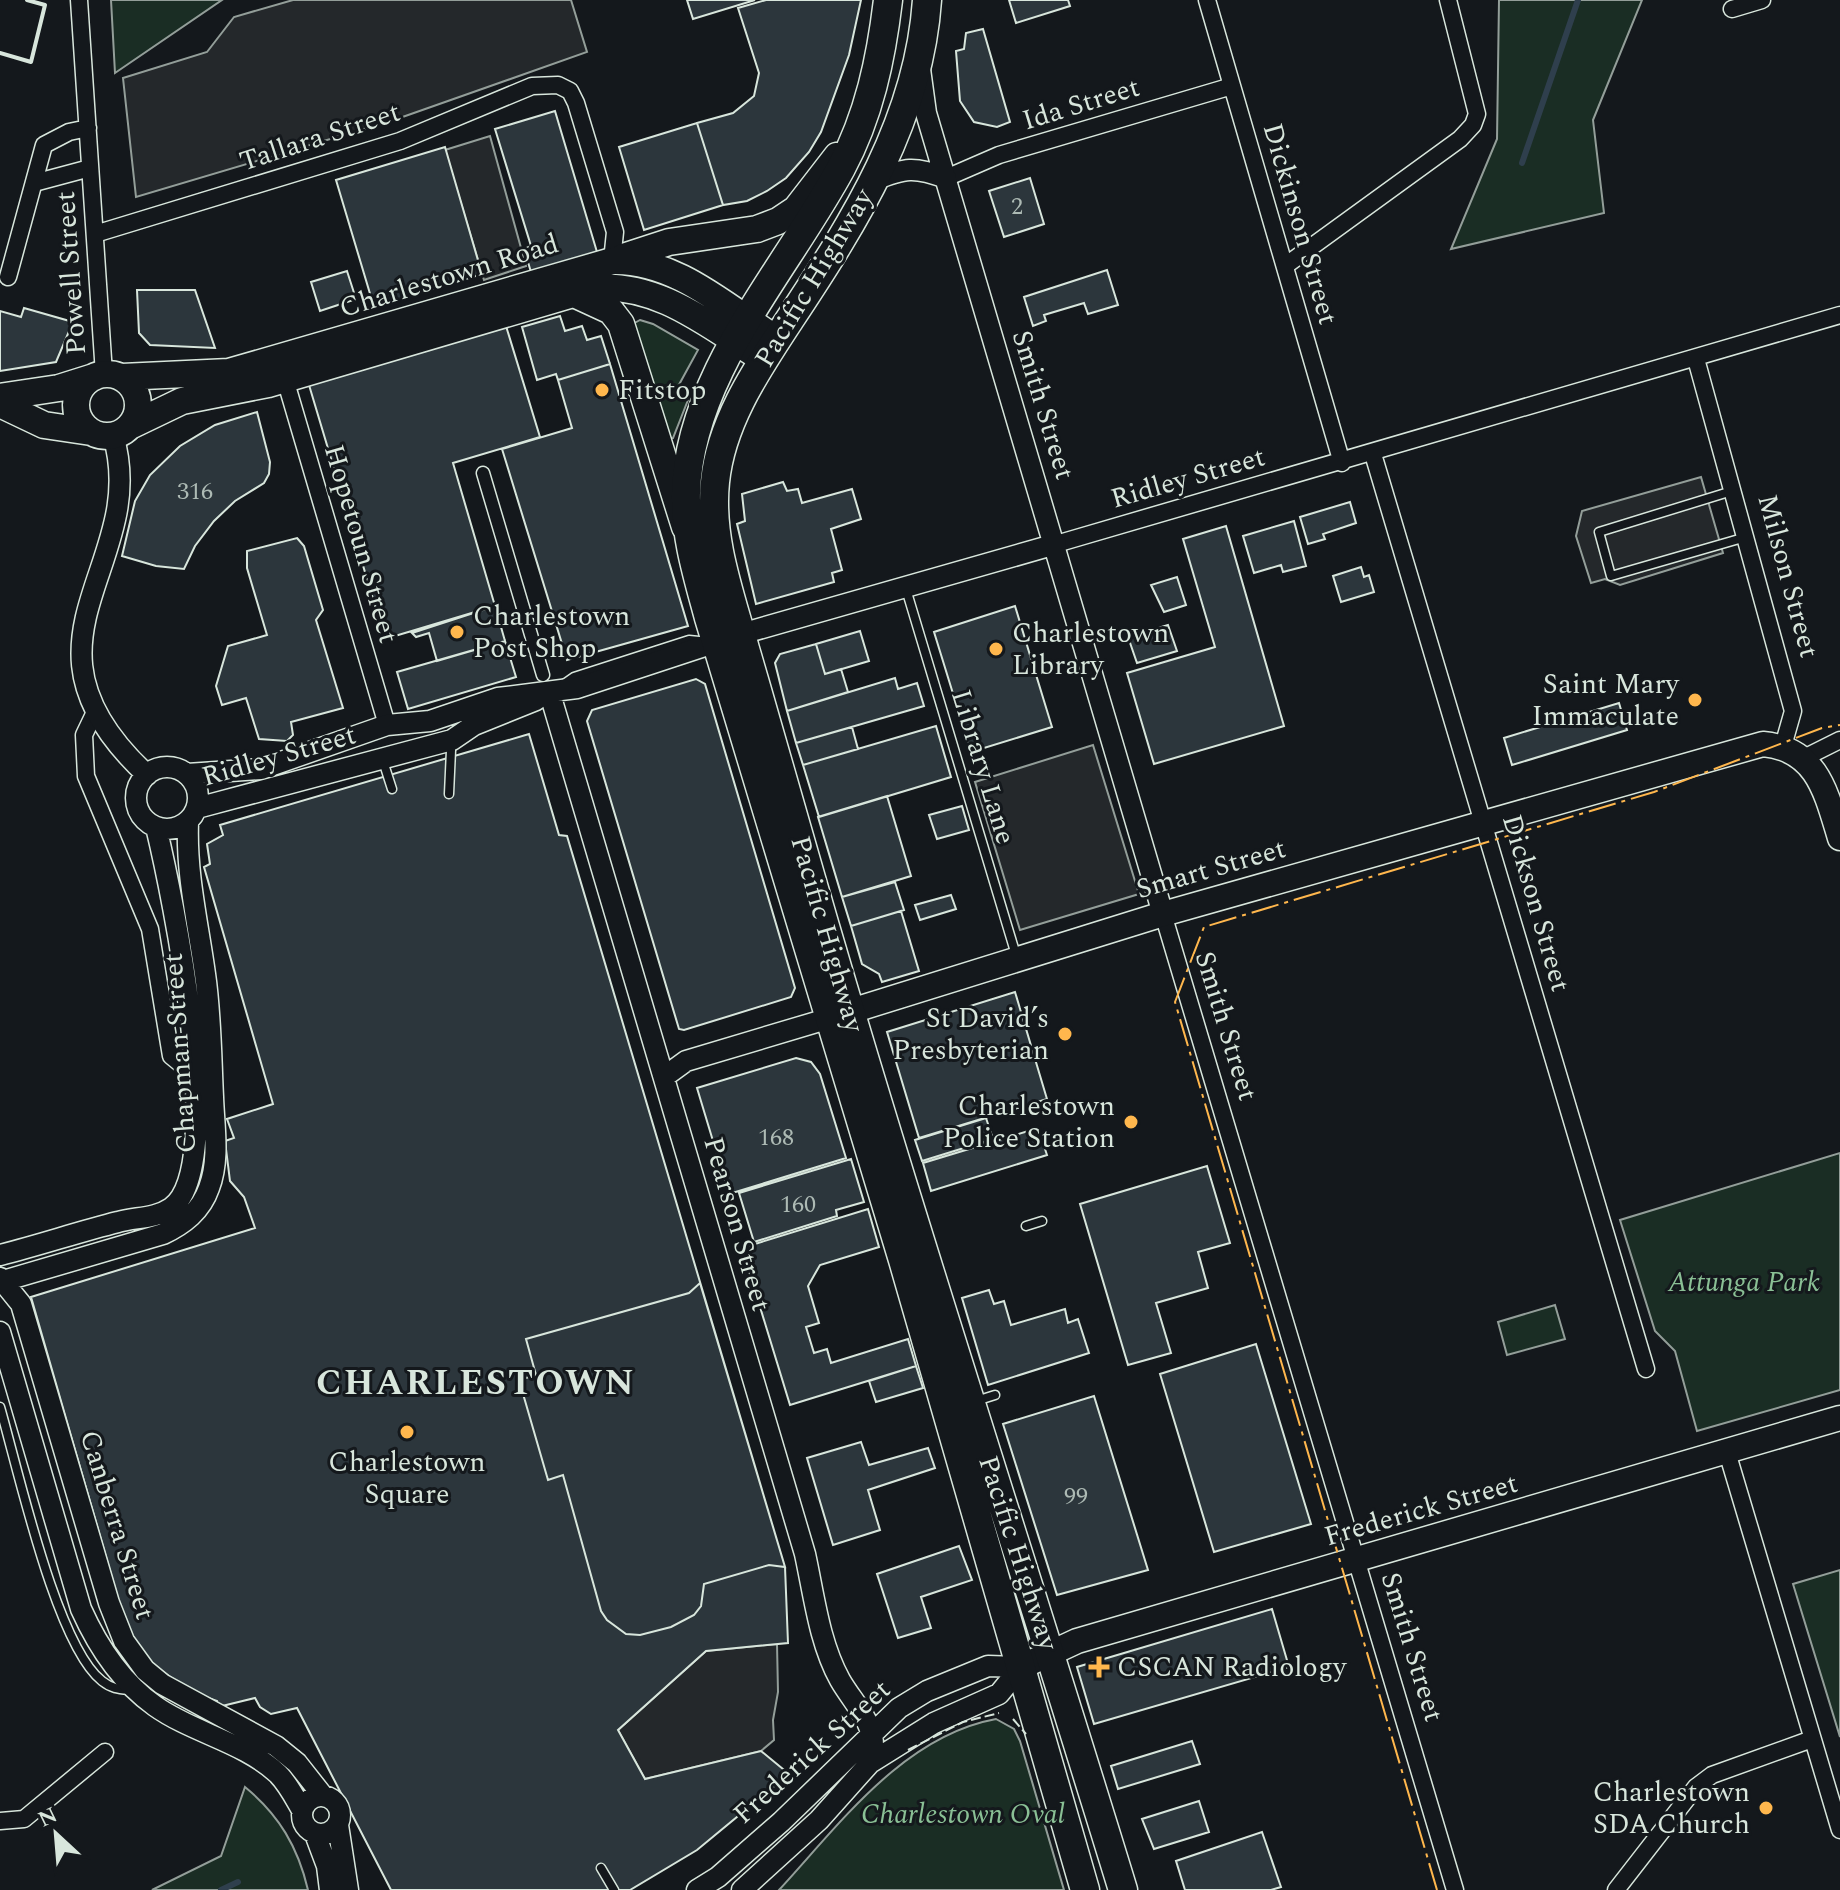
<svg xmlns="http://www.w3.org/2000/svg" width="1840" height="1890" font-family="Spectral,serif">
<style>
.green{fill:#1a2d24;stroke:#939e99;stroke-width:2}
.parking{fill:#24282b;stroke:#939e99;stroke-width:2}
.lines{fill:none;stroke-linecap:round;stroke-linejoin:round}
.stream{stroke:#2f3f4d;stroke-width:6}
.building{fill:#2c363c;stroke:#d8e6dc;stroke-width:2}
.service-casing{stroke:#d8e6dc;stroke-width:11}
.pedestrian-casing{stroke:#d8e6dc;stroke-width:15}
.minor-casing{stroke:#d8e6dc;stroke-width:19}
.tertiary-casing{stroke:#d8e6dc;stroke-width:23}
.secondary-casing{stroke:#d8e6dc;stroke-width:27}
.primary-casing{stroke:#d8e6dc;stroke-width:29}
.trunk-casing{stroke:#d8e6dc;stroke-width:31}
.service{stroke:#14181c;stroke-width:8}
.pedestrian{stroke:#14181c;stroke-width:12}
.minor{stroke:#14181c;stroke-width:16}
.tertiary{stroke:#14181c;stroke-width:20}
.secondary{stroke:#14181c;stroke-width:24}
.primary{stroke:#14181c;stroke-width:26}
.trunk{stroke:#14181c;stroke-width:28}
.fence{stroke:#d8e6dc;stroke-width:2;stroke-dasharray:10 4;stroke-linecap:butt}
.wall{stroke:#d8e6dc;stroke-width:4}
.power{stroke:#ffb74d;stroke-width:2;stroke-dasharray:28 6 4 6;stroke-linecap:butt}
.poi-dot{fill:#ffb74d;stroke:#14181c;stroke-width:3}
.labels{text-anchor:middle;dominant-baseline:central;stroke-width:6;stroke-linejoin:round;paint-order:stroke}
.number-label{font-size:24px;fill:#adbab4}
.street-label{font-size:28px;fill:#d8e6dc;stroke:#14181c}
.poi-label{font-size:28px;fill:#d8e6dc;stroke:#14181c;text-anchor:start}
.park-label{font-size:28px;font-style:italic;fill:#8ac095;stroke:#14181c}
.district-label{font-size:36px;font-weight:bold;letter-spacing:2px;fill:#d8e6dc;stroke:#14181c}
</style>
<rect width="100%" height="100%" fill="#14181c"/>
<path class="green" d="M 111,0 L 222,0 L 115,73 Z
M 1499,0 L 1642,0 L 1593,120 L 1604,213 L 1451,249 L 1497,139 Z
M 640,320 L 653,324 L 698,350 L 675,392 L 688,400 L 673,438 L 663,439 L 631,325 Z
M 1840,1153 L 1840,1390 L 1697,1431 L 1675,1351 L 1655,1331 L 1620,1220 Z
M 1555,1305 L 1565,1339 L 1507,1355 L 1498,1322 Z
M 1840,1570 L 1840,1737 L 1793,1584 Z
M 996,1719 L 1014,1729 L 1020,1741 L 1064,1890 L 779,1890 C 839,1825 903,1736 996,1719 Z
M 245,1787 C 279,1815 298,1847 308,1890 L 152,1890 L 221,1856 Z"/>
<path class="parking" d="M 293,0 L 571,0 L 587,52 L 394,120 L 136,197 L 123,78 L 207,52 L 234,17 Z
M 490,136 L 526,266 L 484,280 L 445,150 Z
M 1701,477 L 1723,553 L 1620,585 L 1605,579 L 1591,583 L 1576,536 L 1582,511 Z
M 1093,745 L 1139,894 L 1020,930 L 975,782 Z
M 777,1644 L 778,1692 L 773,1720 L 774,1740 L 761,1751 L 645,1779 L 618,1730 L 706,1651 Z"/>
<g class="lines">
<path class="stream" d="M 1522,163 L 1578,0
M 221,1890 L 238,1882"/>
</g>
<path class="building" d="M 687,0 L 755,0 L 693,19 Z
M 766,0 L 861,0 L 849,55 L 821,132 L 809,152 L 786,178 L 767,191 L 747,201 L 723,205 L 697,123 L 733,113 L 754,96 L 759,73 L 738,8 Z
M 1009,0 L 1068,0 L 1070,6 L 1016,23 Z
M 983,29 L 1010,122 L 997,127 L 974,122 L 960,101 L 956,51 L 964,49 L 966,33 Z
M 555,111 L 597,252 L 531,272 L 524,249 L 531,246 L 495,129 Z
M 697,123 L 723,205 L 644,230 L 619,147 Z
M 445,147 L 482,274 L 374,307 L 336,180 Z
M 1030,178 L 1044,224 L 1004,237 L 989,191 Z
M 1107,270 L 1118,305 L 1088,314 L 1084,303 L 1044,315 L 1046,321 L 1033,326 L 1024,297 Z
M 347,271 L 356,299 L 320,311 L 311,282 Z
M 137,290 L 195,290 L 215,348 L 150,345 L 139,333 Z
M 24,308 L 73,322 L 56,362 L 0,371 L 0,311 L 21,317 Z
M 560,316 L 565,331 L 582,326 L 587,340 L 601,336 L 610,364 L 558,380 L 556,374 L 537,380 L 522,327 Z
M 506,326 L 540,437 L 453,463 L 495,606 L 385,639 L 309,385 Z
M 610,364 L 688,626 L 567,660 L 502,449 L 572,428 L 558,380 Z
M 257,412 L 270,462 L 269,474 L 264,483 L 235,501 L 214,521 L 195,546 L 184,569 L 156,566 L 122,556 L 135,501 L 150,475 L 180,446 L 215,425 Z
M 783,482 L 787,491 L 798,489 L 802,503 L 852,489 L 861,519 L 831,529 L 842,570 L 832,573 L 834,582 L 756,604 L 737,524 L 745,521 L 742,494 Z
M 1350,502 L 1356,523 L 1323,534 L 1325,539 L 1308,544 L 1300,517 Z
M 1294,521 L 1306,566 L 1283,572 L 1281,565 L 1254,573 L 1243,536 Z
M 1226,526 L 1284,726 L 1154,764 L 1127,673 L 1215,647 L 1183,539 Z
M 297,538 L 304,546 L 323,610 L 316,620 L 343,708 L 291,722 L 293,735 L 287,741 L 259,739 L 246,698 L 222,705 L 216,686 L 228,646 L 267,635 L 247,568 L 247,551 Z
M 1361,567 L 1364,577 L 1369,575 L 1374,592 L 1341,602 L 1333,576 Z
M 1177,577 L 1186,605 L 1164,612 L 1151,585 Z
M 495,606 L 505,641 L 437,661 L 429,633 L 416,637 L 412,633 Z
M 1015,606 L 1052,727 L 971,752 L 934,632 Z
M 1168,625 L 1177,651 L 1137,663 L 1128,637 Z
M 860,631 L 869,661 L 825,674 L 816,644 Z
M 505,641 L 516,677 L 408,709 L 397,672 Z
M 816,644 L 825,674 L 841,669 L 848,692 L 787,711 L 775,663 L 780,654 Z
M 895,678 L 898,689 L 917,683 L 924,706 L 796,743 L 787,711 Z
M 696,679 L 705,684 L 795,988 L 791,997 L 684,1030 L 679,1029 L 587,721 L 592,710 Z
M 1619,703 L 1627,730 L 1512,765 L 1504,738 Z
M 936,726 L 951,777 L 819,817 L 803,765 Z
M 852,727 L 858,749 L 803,765 L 796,743 Z
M 529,734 L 559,835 L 567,836 L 785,1567 L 788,1643 L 706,1651 L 618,1730 L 645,1779 L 761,1751 L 789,1774 L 697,1850 L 630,1890 L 391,1890 L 297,1708 L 271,1714 L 260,1707 L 255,1698 L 218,1707 L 217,1701 L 194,1693 L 147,1661 L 129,1637 L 31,1297 L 255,1228 L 244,1197 L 230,1181 L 225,1141 L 234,1138 L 227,1119 L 273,1104 L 204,867 L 210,864 L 207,844 L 223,835 L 220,825 Z
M 887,796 L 911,876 L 842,897 L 818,817 Z
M 962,806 L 969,830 L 937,839 L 929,815 Z
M 895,882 L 904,910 L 851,926 L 842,897 Z
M 951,895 L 956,909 L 920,920 L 915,905 Z
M 901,911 L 919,971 L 882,982 L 879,974 L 862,964 L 851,926 Z
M 1015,992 L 1047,1099 L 919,1138 L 887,1032 Z
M 796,1058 L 811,1062 L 820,1074 L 846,1158 L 729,1194 L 697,1088 Z
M 986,1118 L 993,1139 L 922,1161 L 915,1140 Z
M 1038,1128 L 1047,1155 L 931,1191 L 923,1163 Z
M 851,1159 L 864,1202 L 836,1210 L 837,1216 L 754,1242 L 739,1193 Z
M 1207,1166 L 1230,1243 L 1198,1252 L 1208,1288 L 1156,1303 L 1171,1353 L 1128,1365 L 1080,1204 Z
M 868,1209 L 879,1247 L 820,1265 L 808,1286 L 819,1323 L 806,1327 L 814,1353 L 827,1349 L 831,1363 L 908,1339 L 916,1366 L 790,1405 L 742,1248 Z
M 700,1283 L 785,1567 L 769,1565 L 704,1584 L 701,1606 L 694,1615 L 671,1627 L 640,1635 L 626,1634 L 607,1620 L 601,1611 L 563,1475 L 548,1480 L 519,1380 L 536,1375 L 526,1339 L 689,1293 Z
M 989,1290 L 994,1304 L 1004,1301 L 1011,1325 L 1065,1309 L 1068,1323 L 1078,1319 L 1089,1353 L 988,1385 L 962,1298 Z
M 1256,1344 L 1311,1524 L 1214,1552 L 1160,1374 Z
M 916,1366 L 923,1388 L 876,1402 L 869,1381 Z
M 1094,1396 L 1148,1570 L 1057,1595 L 1003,1424 Z
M 861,1442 L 869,1465 L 928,1448 L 935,1468 L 868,1490 L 880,1530 L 833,1545 L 807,1458 Z
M 959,1546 L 972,1580 L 921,1597 L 931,1628 L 898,1638 L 877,1574 Z
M 1272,1609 L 1289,1667 L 1094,1724 L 1077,1667 Z
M 1192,1741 L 1200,1764 L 1118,1789 L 1111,1766 Z
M 1199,1801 L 1209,1832 L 1154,1849 L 1142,1819 Z
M 1262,1832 L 1281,1887 L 1271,1890 L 1185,1890 L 1176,1861 Z"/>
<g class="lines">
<defs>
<path id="service" d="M 1732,491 L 1599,532 L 1611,576 L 1746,537
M 906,589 L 1016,955
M 564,684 L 574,677 L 689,640 L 699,641
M 447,741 L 451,750 L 449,794
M 383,761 L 392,789
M 1026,1226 L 1042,1221
M 976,1401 L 995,1395
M 0,1407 C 18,1469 56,1645 102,1681 C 112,1689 119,1689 131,1690
M 601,1868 L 614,1890"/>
<path id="pedestrian" d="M 483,473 L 543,675"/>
<path id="minor" d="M 79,0 L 104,374
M 1207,0 L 1342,463
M 1732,9 L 1762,0
M 946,178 L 999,155 L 1232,86
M 34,183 L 90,168
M 95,234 L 400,141 L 532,86 L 558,85 L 570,91 L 576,103 L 615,232 L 612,261
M 1285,266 L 1460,139 L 1473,125 L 1477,114 L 1448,0
M 8,277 L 44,145 L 69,132 L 88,128
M 1696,359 L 1793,711 L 1783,746
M 285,379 L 387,725
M 1373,454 L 1646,1369
M 1056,544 L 1840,315
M 95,712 L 84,735 L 86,776 L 150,929 L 171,1056 L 182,1065 L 193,1065
M 1804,758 L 1840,740
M 1163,914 L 1455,1890
M 1727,1452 L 1840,1830
M 0,1821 L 24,1819 L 105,1752
M 1616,1890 L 1696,1787 L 1712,1775 L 1812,1739"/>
<path id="tertiary" d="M 920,69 L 926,113 L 1163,914
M 874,180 C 905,168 914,166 946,178
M 113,435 C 152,566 0,639 147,775
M 550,694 L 805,1554 C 814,1595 819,1642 840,1680 C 856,1708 882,1728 870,1763
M136 798a31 31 0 1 1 62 0a31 31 0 1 1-62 0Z
M 187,774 L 261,769 L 387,725 L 430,721 L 498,698 L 577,688 L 741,634 L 1056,544
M 197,808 L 452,740 L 474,725 L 536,700
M 664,1077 L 686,1061 L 830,1018
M 0,1255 C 40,1245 78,1232 118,1222 C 135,1217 155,1219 171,1208 C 229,1167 172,893 156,827
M 0,1278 L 21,1304 L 109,1603 L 124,1641 L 145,1670 L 162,1684 L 276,1746 L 297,1763 L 323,1796
M 0,1282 L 163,1234 C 184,1224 201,1211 209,1188 C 220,1159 214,1127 213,1097 C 211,1056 211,1015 205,974 C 198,923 186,874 188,822
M 0,1332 L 81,1609 C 98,1647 120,1681 155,1706 C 193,1733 244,1742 278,1774 C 288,1784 295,1798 302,1810
M302 1815a19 19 0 1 1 38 0a19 19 0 1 1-38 0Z
M 338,1825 L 348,1890
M 315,1834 L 327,1866 L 330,1890
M 697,1890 L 718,1877 L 781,1822 L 899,1708 L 927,1691 L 988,1666 L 1021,1667
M 742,1890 L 819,1820 L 870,1763 L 934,1723 L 999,1694 L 1021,1667"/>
<path id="secondary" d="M 832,1017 L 1163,914 L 1763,744 C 1817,749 1826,792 1840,838
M 1021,1667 L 1077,1641 L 1840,1418"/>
<path id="primary" d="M 623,257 L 669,242 L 757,229 L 778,221 L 796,209 L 837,156
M 572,293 L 611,311 L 621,324 L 685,527
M76 405a31 31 0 1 1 62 0a31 31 0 1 1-62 0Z
M 122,377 L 229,372 L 612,261 C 675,259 726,307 776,339
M 0,397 L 59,388 L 94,377
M 0,404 L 44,425 L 91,432
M 130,426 L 182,401 L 268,384 L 593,288 C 659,282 709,326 763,359"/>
<path id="trunk" d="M 888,0 C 881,59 869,116 841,168 C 786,270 689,374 686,493 C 685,536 698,577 709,618 L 903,1260 L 1085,1890
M 927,0 C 919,120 855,221 790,319 C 758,368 721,421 715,482 C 709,539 730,594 745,649 C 763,710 780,771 798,833 C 899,1187 1015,1537 1123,1890"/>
</defs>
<use href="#service" class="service-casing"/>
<use href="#pedestrian" class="pedestrian-casing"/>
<use href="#minor" class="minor-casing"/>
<use href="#tertiary" class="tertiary-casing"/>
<use href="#secondary" class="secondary-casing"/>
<use href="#primary" class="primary-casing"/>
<use href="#trunk" class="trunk-casing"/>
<use href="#service" class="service"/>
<use href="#pedestrian" class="pedestrian"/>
<use href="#minor" class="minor"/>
<use href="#tertiary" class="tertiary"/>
<use href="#secondary" class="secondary"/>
<use href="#primary" class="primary"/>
<use href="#trunk" class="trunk"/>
<path class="fence" d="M 1013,1719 L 1026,1734
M 908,1750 L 963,1722 L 999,1713"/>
<path class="wall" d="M 0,53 L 31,62 L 45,5 L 27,0"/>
<path class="power" d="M 1437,1890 L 1175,1002 L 1204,927 L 1654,792 L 1822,728 L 1840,725"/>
</g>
<g class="poi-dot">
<circle cx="602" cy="390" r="8"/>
<circle cx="457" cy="632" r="8"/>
<circle cx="996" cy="649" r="8"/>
<circle cx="1695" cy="700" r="8"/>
<circle cx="1065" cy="1034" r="8"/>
<circle cx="1131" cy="1122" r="8"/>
<circle cx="407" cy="1432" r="8"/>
<path d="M1095 1655h8v8h8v8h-8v8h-8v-8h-8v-8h8z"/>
<circle cx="1766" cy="1808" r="8"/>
</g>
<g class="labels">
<g class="number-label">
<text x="1017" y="207">2</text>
<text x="195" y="492">316</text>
<text x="776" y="1138">168</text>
<text x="798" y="1205">160</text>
<text x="1076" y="1497">99</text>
</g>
<g class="street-label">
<text transform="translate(1081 104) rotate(-17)">Ida Street</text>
<text transform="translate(320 137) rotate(-18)">Tallara Street</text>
<text transform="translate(1300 224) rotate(74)">Dickinson Street</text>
<text transform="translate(71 273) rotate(-94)">Powell Street</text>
<text transform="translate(449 276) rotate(-17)">Charlestown Road</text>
<text transform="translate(814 278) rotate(-59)">Pacific Highway</text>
<text transform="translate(1043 405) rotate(73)">Smith Street</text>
<text transform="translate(1188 478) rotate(-16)">Ridley Street</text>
<text transform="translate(361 544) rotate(74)">Hopetoun Street</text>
<text transform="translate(1788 576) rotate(75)">Milson Street</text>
<text transform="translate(279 756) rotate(-16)">Ridley Street</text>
<text transform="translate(983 767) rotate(73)">Library Lane</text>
<text transform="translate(1211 869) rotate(-16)">Smart Street</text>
<text transform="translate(1536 903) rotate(74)">Dickson Street</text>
<text transform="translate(827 934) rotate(74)">Pacific Highway</text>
<text transform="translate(1226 1026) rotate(73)">Smith Street</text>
<text transform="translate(180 1053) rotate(-94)">Chapman Street</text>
<text transform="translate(737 1224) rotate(74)">Pearson Street</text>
<text transform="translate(1421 1510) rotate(-16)">Frederick Street</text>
<text transform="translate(117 1525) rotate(73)">Canberra Street</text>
<text transform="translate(1018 1553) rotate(72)">Pacific Highway</text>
<text transform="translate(1412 1647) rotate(73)">Smith Street</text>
<text transform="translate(812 1752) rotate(-42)">Frederick Street</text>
</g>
<g class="poi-label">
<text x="618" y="390">Fitstop</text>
<text x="473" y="616">Charlestown<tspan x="473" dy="32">Post Shop</tspan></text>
<text x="1012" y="633">Charlestown<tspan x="1012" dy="32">Library</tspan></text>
<text x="1679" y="684" text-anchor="end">Saint Mary<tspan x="1679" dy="32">Immaculate</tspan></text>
<text x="1049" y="1018" text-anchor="end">St David’s<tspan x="1049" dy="32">Presbyterian</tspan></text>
<text x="1115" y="1106" text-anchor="end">Charlestown<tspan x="1115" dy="32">Police Station</tspan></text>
<text x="407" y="1462" text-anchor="middle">Charlestown<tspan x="407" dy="32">Square</tspan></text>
<text x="1117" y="1667">CSCAN Radiology</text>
<text x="1750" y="1792" text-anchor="end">Charlestown<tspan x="1750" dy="32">SDA Church</tspan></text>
</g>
<g class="park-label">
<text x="1744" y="1282">Attunga Park</text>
<text x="963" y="1814">Charlestown Oval</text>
</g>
<g class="district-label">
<text x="476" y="1383">CHARLESTOWN</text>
</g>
</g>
<g transform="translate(56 1834) rotate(334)" stroke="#14181c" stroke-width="6" paint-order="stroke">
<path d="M0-6L14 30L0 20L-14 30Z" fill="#d8e6dc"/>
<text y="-12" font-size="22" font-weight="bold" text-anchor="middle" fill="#d8e6dc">N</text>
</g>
</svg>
